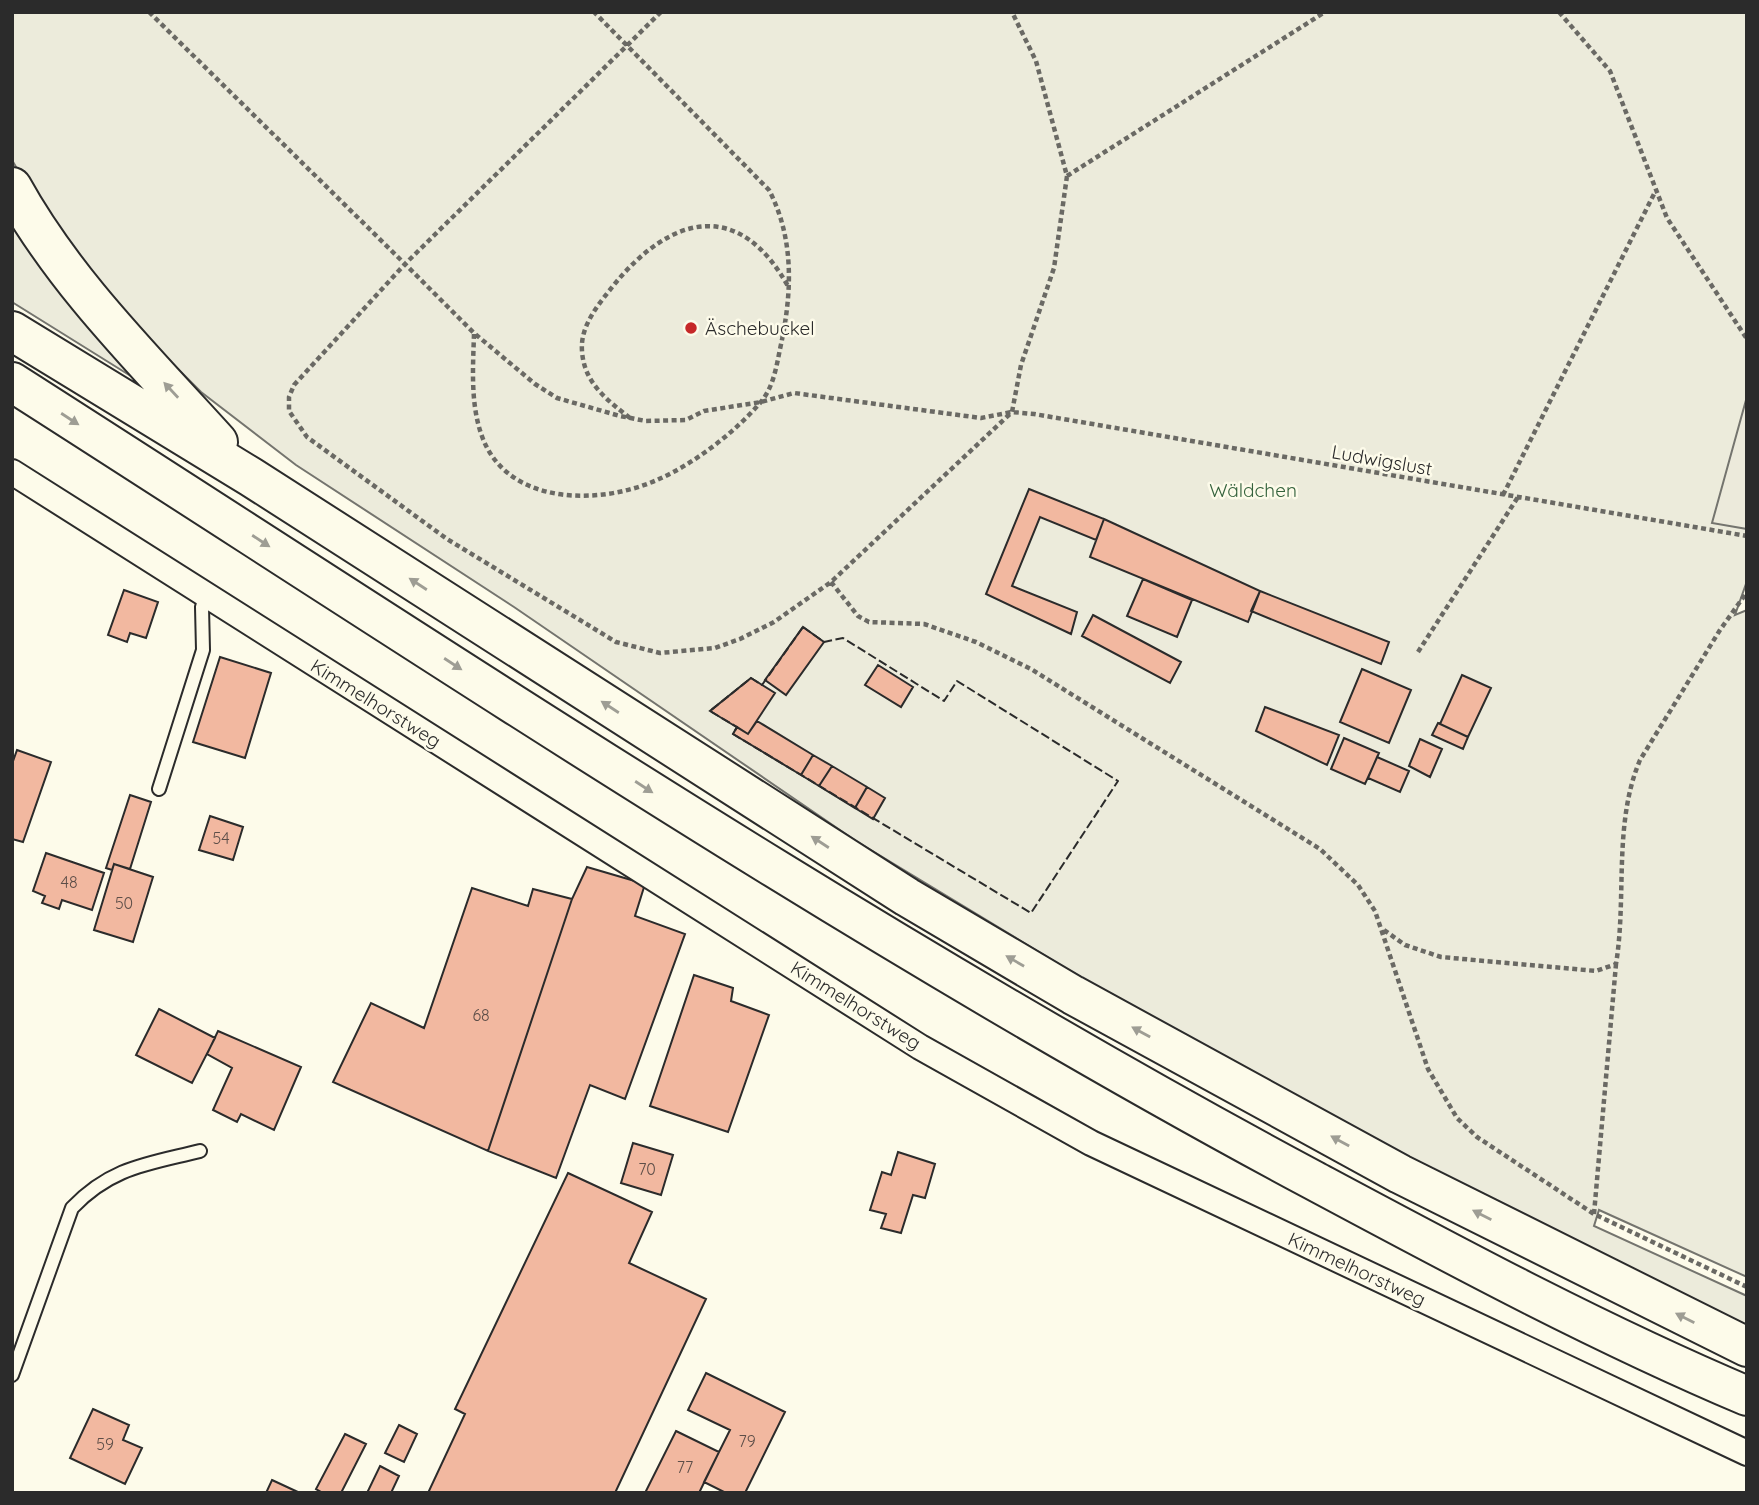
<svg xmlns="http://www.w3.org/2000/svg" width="1759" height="1505" font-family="Quicksand,sans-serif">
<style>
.green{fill:#ecebdb;stroke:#74746e;stroke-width:2}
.parking{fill:#eceadb;stroke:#74746e;stroke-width:2}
.building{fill:#f2b8a0;stroke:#2b2b2b;stroke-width:2}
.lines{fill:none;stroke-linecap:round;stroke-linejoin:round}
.service-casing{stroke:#2b2b2b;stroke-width:16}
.minor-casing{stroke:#2b2b2b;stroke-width:28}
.trunk-casing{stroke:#2b2b2b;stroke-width:42}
.path{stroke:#6a6964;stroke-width:4.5;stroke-dasharray:5 3.5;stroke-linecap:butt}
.service{stroke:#fdfbea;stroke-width:12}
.minor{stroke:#fdfbea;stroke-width:24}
.trunk{stroke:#fdfbea;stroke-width:38}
.fence{stroke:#2b2b2b;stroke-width:2;stroke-dasharray:9 3.5;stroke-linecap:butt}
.oneway{fill:#9e9d94}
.poi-dot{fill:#c62828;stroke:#fdfbea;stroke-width:2.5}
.labels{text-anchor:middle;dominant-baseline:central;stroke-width:5;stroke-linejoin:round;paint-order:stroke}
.number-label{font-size:16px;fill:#5d4e48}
.poi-label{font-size:19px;fill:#2b2b2b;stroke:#fdfbea;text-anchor:start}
.street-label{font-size:19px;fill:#2b2b2b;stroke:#fdfbea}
.park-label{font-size:19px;fill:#34623c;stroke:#fdfbea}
</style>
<rect width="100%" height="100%" fill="#fdfbea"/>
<path class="green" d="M 12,12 L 1747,12 L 1747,581 L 1735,615 L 1747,610 L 1747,1277 L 1599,1210 L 1594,1226 L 1747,1296 L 1747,1326 L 1539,1227 L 1231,1064 L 1067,969 L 856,841 L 514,607 L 296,465 L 201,392 L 105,296 L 32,195 L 12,160 Z
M 12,216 L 142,383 L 12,302 Z"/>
<path class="parking" d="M 1746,400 L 1747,400 L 1747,529 L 1712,523 Z"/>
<path class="building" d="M 1029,489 L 1104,519 L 1096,540 L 1040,517 L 1012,586 L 1077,612 L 1071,634 L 986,594 Z
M 1104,519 L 1260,591 L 1248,622 L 1090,557 Z
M 1143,579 L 1192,600 L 1177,637 L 1127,616 Z
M 124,590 L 158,602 L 146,638 L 130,633 L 127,642 L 108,635 Z
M 1260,591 L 1389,642 L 1381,664 L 1251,611 Z
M 1093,615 L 1181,662 L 1170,683 L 1082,636 Z
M 803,627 L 824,642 L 786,695 L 765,680 Z
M 220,657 L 271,673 L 245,758 L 193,742 Z
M 878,665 L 913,687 L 901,707 L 865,685 Z
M 1362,669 L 1411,690 L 1389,743 L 1340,722 Z
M 1462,675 L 1491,688 L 1468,737 L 1440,724 Z
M 751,678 L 775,693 L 748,734 L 710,711 Z
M 1265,707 L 1339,735 L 1327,765 L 1256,731 Z
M 757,721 L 813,755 L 801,775 L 733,734 L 737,727 L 748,734 Z
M 1438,723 L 1468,737 L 1463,749 L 1432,735 Z
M 1344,738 L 1379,753 L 1365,784 L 1331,769 Z
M 1420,739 L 1442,749 L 1430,777 L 1409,766 Z
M 17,750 L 51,762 L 23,842 L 12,839 L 12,764 Z
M 813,755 L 832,766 L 819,786 L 801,775 Z
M 1377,757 L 1409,771 L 1400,792 L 1368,778 Z
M 832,766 L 867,787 L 855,808 L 819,786 Z
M 867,787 L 885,798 L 873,819 L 855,808 Z
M 130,795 L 151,802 L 130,869 L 114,864 L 112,870 L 106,868 Z
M 210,816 L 243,827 L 233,860 L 199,850 Z
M 46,853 L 104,873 L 92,910 L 62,900 L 59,909 L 42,903 L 45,896 L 33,891 Z
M 114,864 L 153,877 L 133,942 L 94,930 Z
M 587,867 L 645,884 L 635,916 L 685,934 L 625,1099 L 590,1085 L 556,1178 L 488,1151 L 572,899 Z
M 472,888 L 528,906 L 533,889 L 572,899 L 488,1151 L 333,1082 L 371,1003 L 424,1028 Z
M 694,975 L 733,988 L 731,1001 L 769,1015 L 728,1132 L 650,1106 Z
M 159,1009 L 215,1038 L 192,1083 L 136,1055 Z
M 218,1031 L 301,1067 L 274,1130 L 241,1114 L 237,1122 L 213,1110 L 232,1068 L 207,1054 Z
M 633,1143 L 673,1155 L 661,1195 L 621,1183 Z
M 898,1152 L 935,1164 L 925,1198 L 913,1195 L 901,1233 L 881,1228 L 886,1214 L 870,1210 L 882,1172 L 891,1175 Z
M 568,1173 L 652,1212 L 629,1263 L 706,1299 L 615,1493 L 428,1493 L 465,1414 L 455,1409 Z
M 706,1373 L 785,1412 L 745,1493 L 726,1493 L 704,1482 L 730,1430 L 688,1410 Z
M 93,1409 L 129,1425 L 123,1440 L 142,1448 L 125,1484 L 70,1458 Z
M 399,1425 L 417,1434 L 404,1462 L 385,1453 Z
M 676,1431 L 719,1452 L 699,1493 L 645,1493 Z
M 345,1434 L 366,1444 L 341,1493 L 323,1493 L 316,1489 Z
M 380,1466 L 399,1476 L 391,1493 L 367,1493 Z
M 272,1480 L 300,1493 L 266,1493 Z"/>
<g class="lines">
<defs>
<path id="service" d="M 159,789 L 203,650 L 202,607 L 205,596
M 12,1375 L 72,1208 C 111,1167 148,1164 200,1151"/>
<path id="minor" d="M 12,472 L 920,1047 L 1091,1143 L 1747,1453"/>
<path id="trunk" d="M 12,187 C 65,283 145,361 218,442
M 12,331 L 251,477 L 907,897 L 1073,995 L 1400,1174 L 1747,1347
M 12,382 C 441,656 864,940 1313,1180 C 1455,1256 1598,1333 1747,1396"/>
</defs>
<use href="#service" class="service-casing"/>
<use href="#minor" class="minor-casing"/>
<use href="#trunk" class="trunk-casing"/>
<path class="path" d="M 149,12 L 405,264 L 294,385 L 289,397 L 289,411 L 307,437 L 447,539 L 616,642 L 660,653 L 715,648 L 740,639 L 774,622 L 831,582 L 1012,412 L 1021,365 L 1054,268 L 1067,176 L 1036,61 L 1012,12
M 661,12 L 405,264 L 474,333 L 535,384 L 557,398 L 620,416 L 646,421 L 686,420 L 704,411 L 761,402 L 794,393 L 981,418 L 1012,412 L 1034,414 L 1747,536
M 1559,12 L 1610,71 L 1667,218 L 1747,339
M 1067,176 L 1325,12
M 474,334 C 473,368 470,406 483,439 C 510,507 603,505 659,479 C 695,463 734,433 760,403 C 773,388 776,369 780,349 C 792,295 795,240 769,190 L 594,12
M 630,418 C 607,400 584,383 582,351 C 580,326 598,305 613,286 C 671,214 740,198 789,288
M 1503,495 L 1655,192
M 831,582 L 858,616 L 869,622 L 924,624 L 976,642 L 1031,669 L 1320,849 L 1358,885 L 1375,911 L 1428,1069 L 1457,1118 L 1477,1137 L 1594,1214 L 1747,1287
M 1418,652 L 1518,497
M 1384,930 L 1405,945 L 1441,957 L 1596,971 L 1616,964 C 1627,897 1613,824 1640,760 L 1720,630 L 1747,592
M 1594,1214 L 1616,964"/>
<use href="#service" class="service"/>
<use href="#minor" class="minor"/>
<use href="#trunk" class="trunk"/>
<path class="fence" d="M 803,627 L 824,642 L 843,638 L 944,701 L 957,681 L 1118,781 L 1031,913 L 733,734 L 737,727 L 710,711 L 751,678 L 762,685 Z"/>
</g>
<defs><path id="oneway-solid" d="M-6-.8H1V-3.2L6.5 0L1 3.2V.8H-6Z" transform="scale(1.75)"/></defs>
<g class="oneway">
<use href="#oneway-solid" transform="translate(171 390) rotate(-133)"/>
<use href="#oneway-solid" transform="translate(70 419) rotate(33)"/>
<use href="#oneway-solid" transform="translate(261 541) rotate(33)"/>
<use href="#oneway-solid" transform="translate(418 584) rotate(-147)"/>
<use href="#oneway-solid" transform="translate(453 664) rotate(33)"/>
<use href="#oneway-solid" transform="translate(610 707) rotate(-147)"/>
<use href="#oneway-solid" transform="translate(644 787) rotate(33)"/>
<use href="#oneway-solid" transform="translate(820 842) rotate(-147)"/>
<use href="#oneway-solid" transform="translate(1015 961) rotate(-150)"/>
<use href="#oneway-solid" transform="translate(1141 1032) rotate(-151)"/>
<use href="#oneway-solid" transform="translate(1340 1141) rotate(-151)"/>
<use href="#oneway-solid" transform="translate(1482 1215) rotate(-153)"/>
<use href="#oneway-solid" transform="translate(1685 1318) rotate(-153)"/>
</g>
<circle class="poi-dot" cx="691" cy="328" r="7"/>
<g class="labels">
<g class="number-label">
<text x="221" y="838">54</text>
<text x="69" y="882">48</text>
<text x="124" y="903">50</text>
<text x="481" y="1015">68</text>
<text x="647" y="1169">70</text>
<text x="747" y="1441">79</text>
<text x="105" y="1444">59</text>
<text x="685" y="1467">77</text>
</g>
<g class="poi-label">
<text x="705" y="328">Äschebuckel</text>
</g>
<g class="street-label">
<text transform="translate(1382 460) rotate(10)">Ludwigslust</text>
<text transform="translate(376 703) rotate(32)">Kimmelhorstweg</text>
<text transform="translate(856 1005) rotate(32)">Kimmelhorstweg</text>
<text transform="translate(1357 1269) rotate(25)">Kimmelhorstweg</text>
</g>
<g class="park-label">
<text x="1253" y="490">Wäldchen</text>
</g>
</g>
<rect width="1759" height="1505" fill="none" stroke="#2b2b2b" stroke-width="28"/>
</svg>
